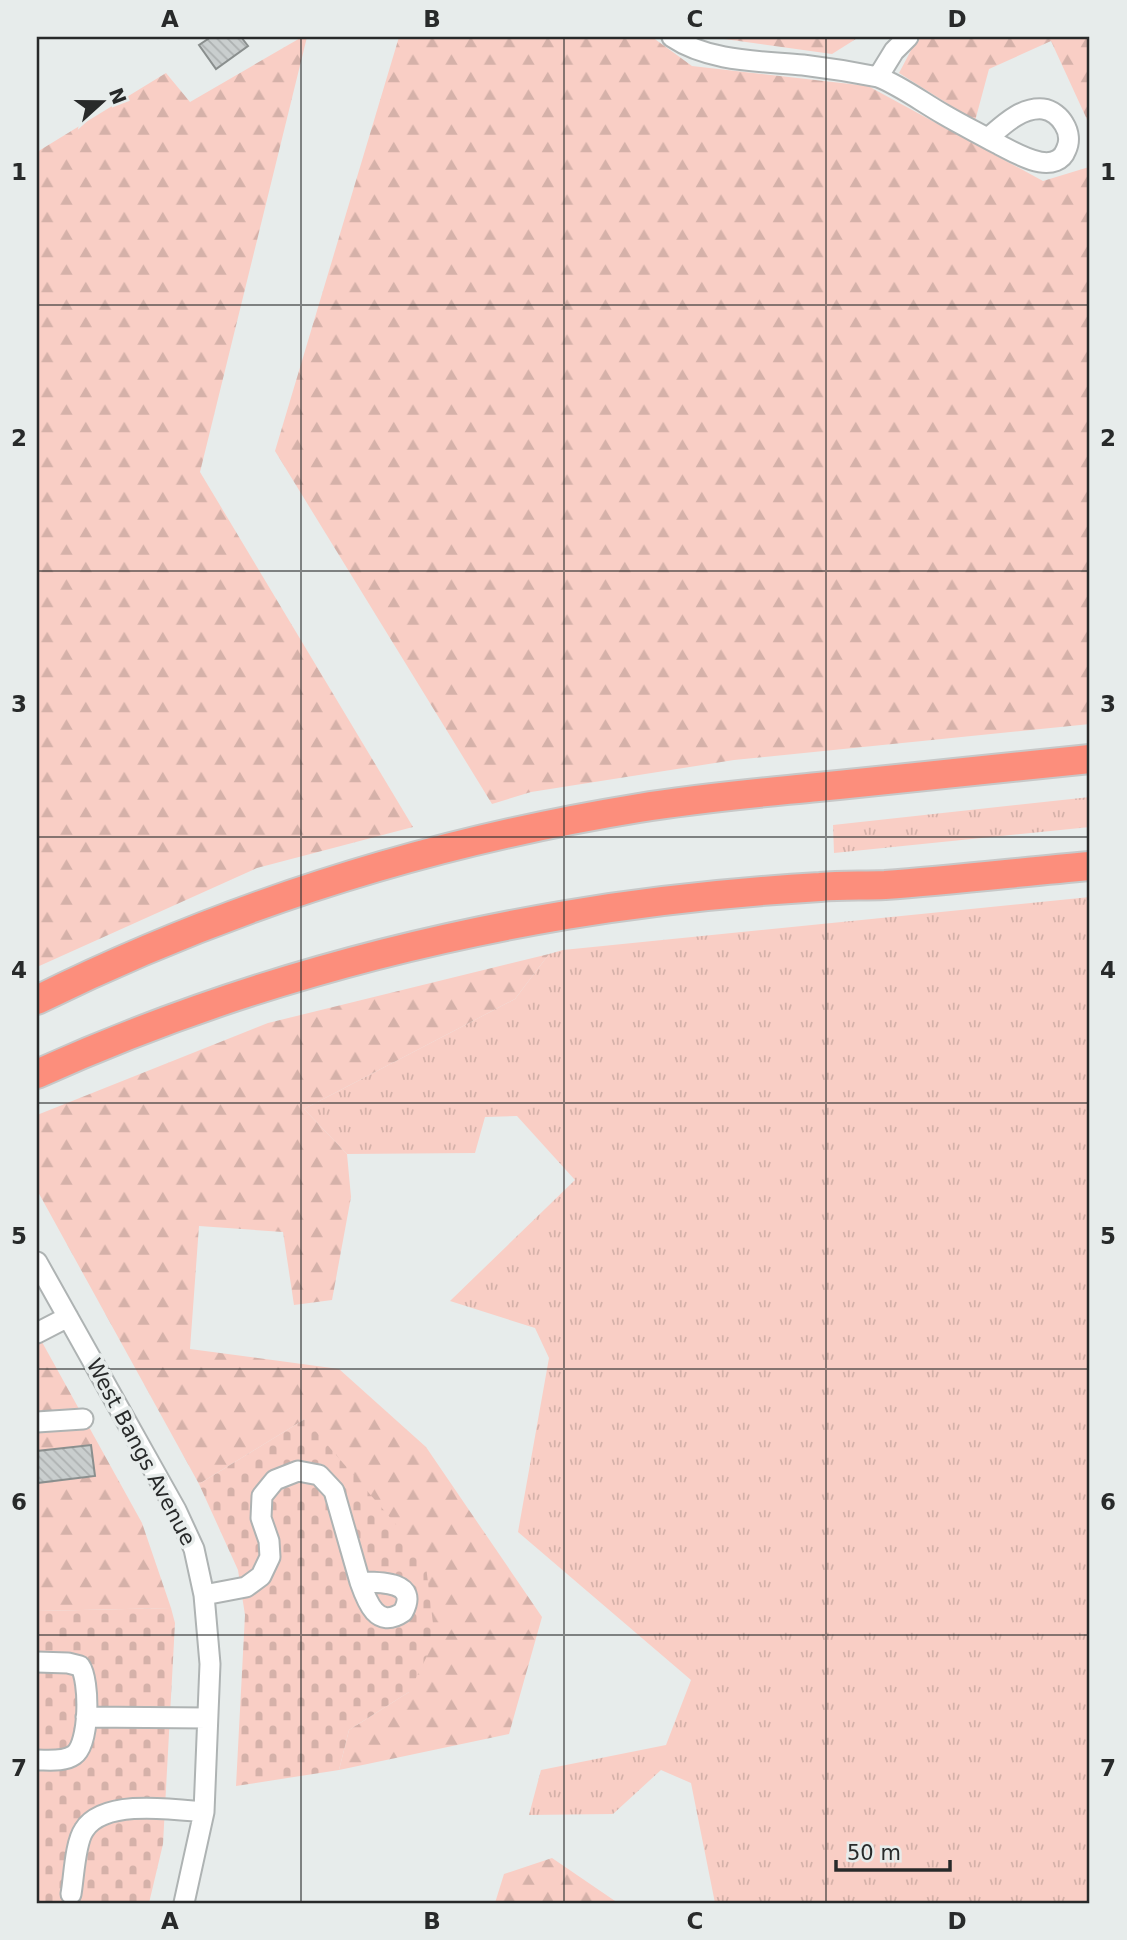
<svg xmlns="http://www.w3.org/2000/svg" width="1127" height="1940" font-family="'DejaVu Sans',sans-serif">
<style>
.grass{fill:url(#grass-tufts)}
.forest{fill:url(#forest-firs)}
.cemetery{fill:url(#cemetery-stones)}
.building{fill:url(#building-back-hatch);stroke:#8a8f8e;stroke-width:2}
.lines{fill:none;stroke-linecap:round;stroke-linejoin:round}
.minor-casing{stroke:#aeb3b3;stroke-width:23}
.highway-casing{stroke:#c7c8c8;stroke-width:32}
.minor{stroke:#fff;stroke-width:19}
.highway{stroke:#fc8e7c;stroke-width:28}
.grid{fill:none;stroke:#282a2a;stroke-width:2;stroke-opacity:0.55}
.labels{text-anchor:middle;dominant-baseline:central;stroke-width:7;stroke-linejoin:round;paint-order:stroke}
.street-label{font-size:21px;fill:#282a2a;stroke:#e7eceb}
.neatline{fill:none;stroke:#282a2a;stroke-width:2.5}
.grid-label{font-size:23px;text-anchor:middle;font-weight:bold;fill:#282a2a}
</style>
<defs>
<pattern id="grass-tufts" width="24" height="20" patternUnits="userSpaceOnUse" patternTransform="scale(1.75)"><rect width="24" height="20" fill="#f9cec5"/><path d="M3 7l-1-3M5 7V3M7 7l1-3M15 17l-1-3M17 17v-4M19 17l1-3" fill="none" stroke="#d5b1a9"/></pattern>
<pattern id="forest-firs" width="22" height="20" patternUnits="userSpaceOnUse" patternTransform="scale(1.75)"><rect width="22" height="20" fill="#f9cec5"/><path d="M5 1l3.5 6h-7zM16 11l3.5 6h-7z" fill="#d5b1a9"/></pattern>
<pattern id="cemetery-stones" width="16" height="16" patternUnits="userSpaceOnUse" patternTransform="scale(1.75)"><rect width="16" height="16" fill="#f9cec5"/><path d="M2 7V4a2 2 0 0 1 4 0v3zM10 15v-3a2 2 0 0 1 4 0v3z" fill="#d5b1a9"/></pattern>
<pattern id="building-back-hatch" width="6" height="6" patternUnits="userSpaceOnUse" patternTransform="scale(1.75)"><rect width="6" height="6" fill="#c9cece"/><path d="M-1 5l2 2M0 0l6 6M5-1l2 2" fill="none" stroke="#adb1b1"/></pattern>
</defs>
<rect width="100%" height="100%" fill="#e7eceb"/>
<path class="grass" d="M 1090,797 L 1090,827 L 834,853 L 833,825 Z
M 1090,897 L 1090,1903 L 715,1903 L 691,1783 L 661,1770 L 613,1814 L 529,1815 L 541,1770 L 666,1745 L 691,1680 L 518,1532 L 549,1358 L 535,1328 L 450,1301 L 575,1180 L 517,1116 L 485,1117 L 475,1153 L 347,1154 L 304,1109 L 515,999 L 549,954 L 563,950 Z"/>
<path class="forest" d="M 302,37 L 307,37 L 200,472 L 413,827 L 257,868 L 37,967 L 37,152 L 166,73 L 190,102 Z
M 399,37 L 652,37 L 692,66 L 868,86 L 1043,181 L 1089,167 L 1090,160 L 1090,724 L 734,760 L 531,792 L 492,804 L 275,451 Z
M 710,37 L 859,37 L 832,54 Z
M 918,37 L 1090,37 L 1090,126 L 1051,41 L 989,69 L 975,121 L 899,73 Z
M 549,954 L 515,999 L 304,1109 L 347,1154 L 351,1197 L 332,1300 L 294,1305 L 283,1232 L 199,1226 L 190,1349 L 339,1369 L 426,1447 L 542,1617 L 509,1734 L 339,1770 L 349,1730 L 409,1692 L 305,1419 L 199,1484 L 37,1190 L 37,1115 L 268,1023 Z
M 37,1333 L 142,1523 L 171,1608 L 37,1611 Z
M 552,1858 L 618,1903 L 495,1903 L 504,1874 Z"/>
<path class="cemetery" d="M 305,1419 L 425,1558 L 435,1640 L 409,1692 L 349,1730 L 339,1770 L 236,1786 L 245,1615 L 238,1570 L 199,1484 Z
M 171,1608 L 175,1623 L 163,1844 L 149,1903 L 37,1903 L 37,1611 Z"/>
<path class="building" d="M 211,37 L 241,37 L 248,46 L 216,69 L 199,45 Z
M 91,1445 L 95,1476 L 37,1483 L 37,1451 Z"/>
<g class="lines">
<defs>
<path id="minor" d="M 672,37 C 709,62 760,61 803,65 C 828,68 853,72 878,77 C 901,86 922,102 943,114 C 960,124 978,133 996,143 C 1010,150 1024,159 1040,162 C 1051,164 1062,161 1066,150 C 1070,142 1069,132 1064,124 C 1060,117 1052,110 1043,109 C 1021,107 1003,125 988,138
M 878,77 L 894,51 L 908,37
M 37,1262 L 176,1510 L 194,1549 L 204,1595 L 210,1664 L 204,1812 L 184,1903
M 37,1333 L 68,1317
M 37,1422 L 83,1419
M 360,1582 C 379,1582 420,1581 403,1612 C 377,1630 367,1602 360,1582 Z
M 204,1595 L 246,1587 L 261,1576 L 270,1557 L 269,1541 L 261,1518 L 262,1496 L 275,1480 L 298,1471 L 319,1475 L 334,1491 L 360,1582
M 37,1662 L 68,1663 L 80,1666 C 90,1680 90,1744 74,1755 C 64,1762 49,1760 37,1760
M 86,1717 L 207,1718
M 71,1894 C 74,1877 75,1843 84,1830 C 103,1799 172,1809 204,1812"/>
<path id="highway" d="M 37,1000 C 227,906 430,842 639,808 C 698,798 758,793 818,787 C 909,778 1000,768 1090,759
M 37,1074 C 205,998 383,946 566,915 C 649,901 735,892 820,887 C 841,885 863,886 885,885 C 953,880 1022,872 1090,866"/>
</defs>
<use href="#minor" class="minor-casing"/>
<use href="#highway" class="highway-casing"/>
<use href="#minor" class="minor"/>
<use href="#highway" class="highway"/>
</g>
<path class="grid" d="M 301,37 L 301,1903M 564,37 L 564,1903M 826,37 L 826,1903M 37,305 L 1090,305M 37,571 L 1090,571M 37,837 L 1090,837M 37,1103 L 1090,1103M 37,1369 L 1090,1369M 37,1635 L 1090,1635"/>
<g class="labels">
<g class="street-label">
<text transform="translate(141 1452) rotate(62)">West Bangs Avenue</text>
</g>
</g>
<rect width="1127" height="1940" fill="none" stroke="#e7eceb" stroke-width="77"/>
<g transform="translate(102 102) rotate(69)" stroke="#e7eceb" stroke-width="5" paint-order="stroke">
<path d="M0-5L12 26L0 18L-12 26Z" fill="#282a2a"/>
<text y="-10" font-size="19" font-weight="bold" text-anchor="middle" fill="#282a2a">N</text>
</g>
<path d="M836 1860v10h114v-10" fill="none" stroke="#282a2a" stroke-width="3.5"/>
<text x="847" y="1860" font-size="21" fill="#282a2a" stroke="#e7eceb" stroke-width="5" paint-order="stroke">50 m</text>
<rect x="38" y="38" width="1050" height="1864" class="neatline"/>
<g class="grid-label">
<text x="170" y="27">A</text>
<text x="432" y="27">B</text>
<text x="695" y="27">C</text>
<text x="957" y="27">D</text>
<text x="19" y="180">1</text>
<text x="1108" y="180">1</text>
<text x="19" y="446">2</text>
<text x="1108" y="446">2</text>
<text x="19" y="712">3</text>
<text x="1108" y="712">3</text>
<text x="19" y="978">4</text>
<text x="1108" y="978">4</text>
<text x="19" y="1244">5</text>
<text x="1108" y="1244">5</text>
<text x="19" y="1510">6</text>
<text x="1108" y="1510">6</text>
<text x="19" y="1776">7</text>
<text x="1108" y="1776">7</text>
<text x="170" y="1929">A</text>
<text x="432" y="1929">B</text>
<text x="695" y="1929">C</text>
<text x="957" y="1929">D</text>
</g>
</svg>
